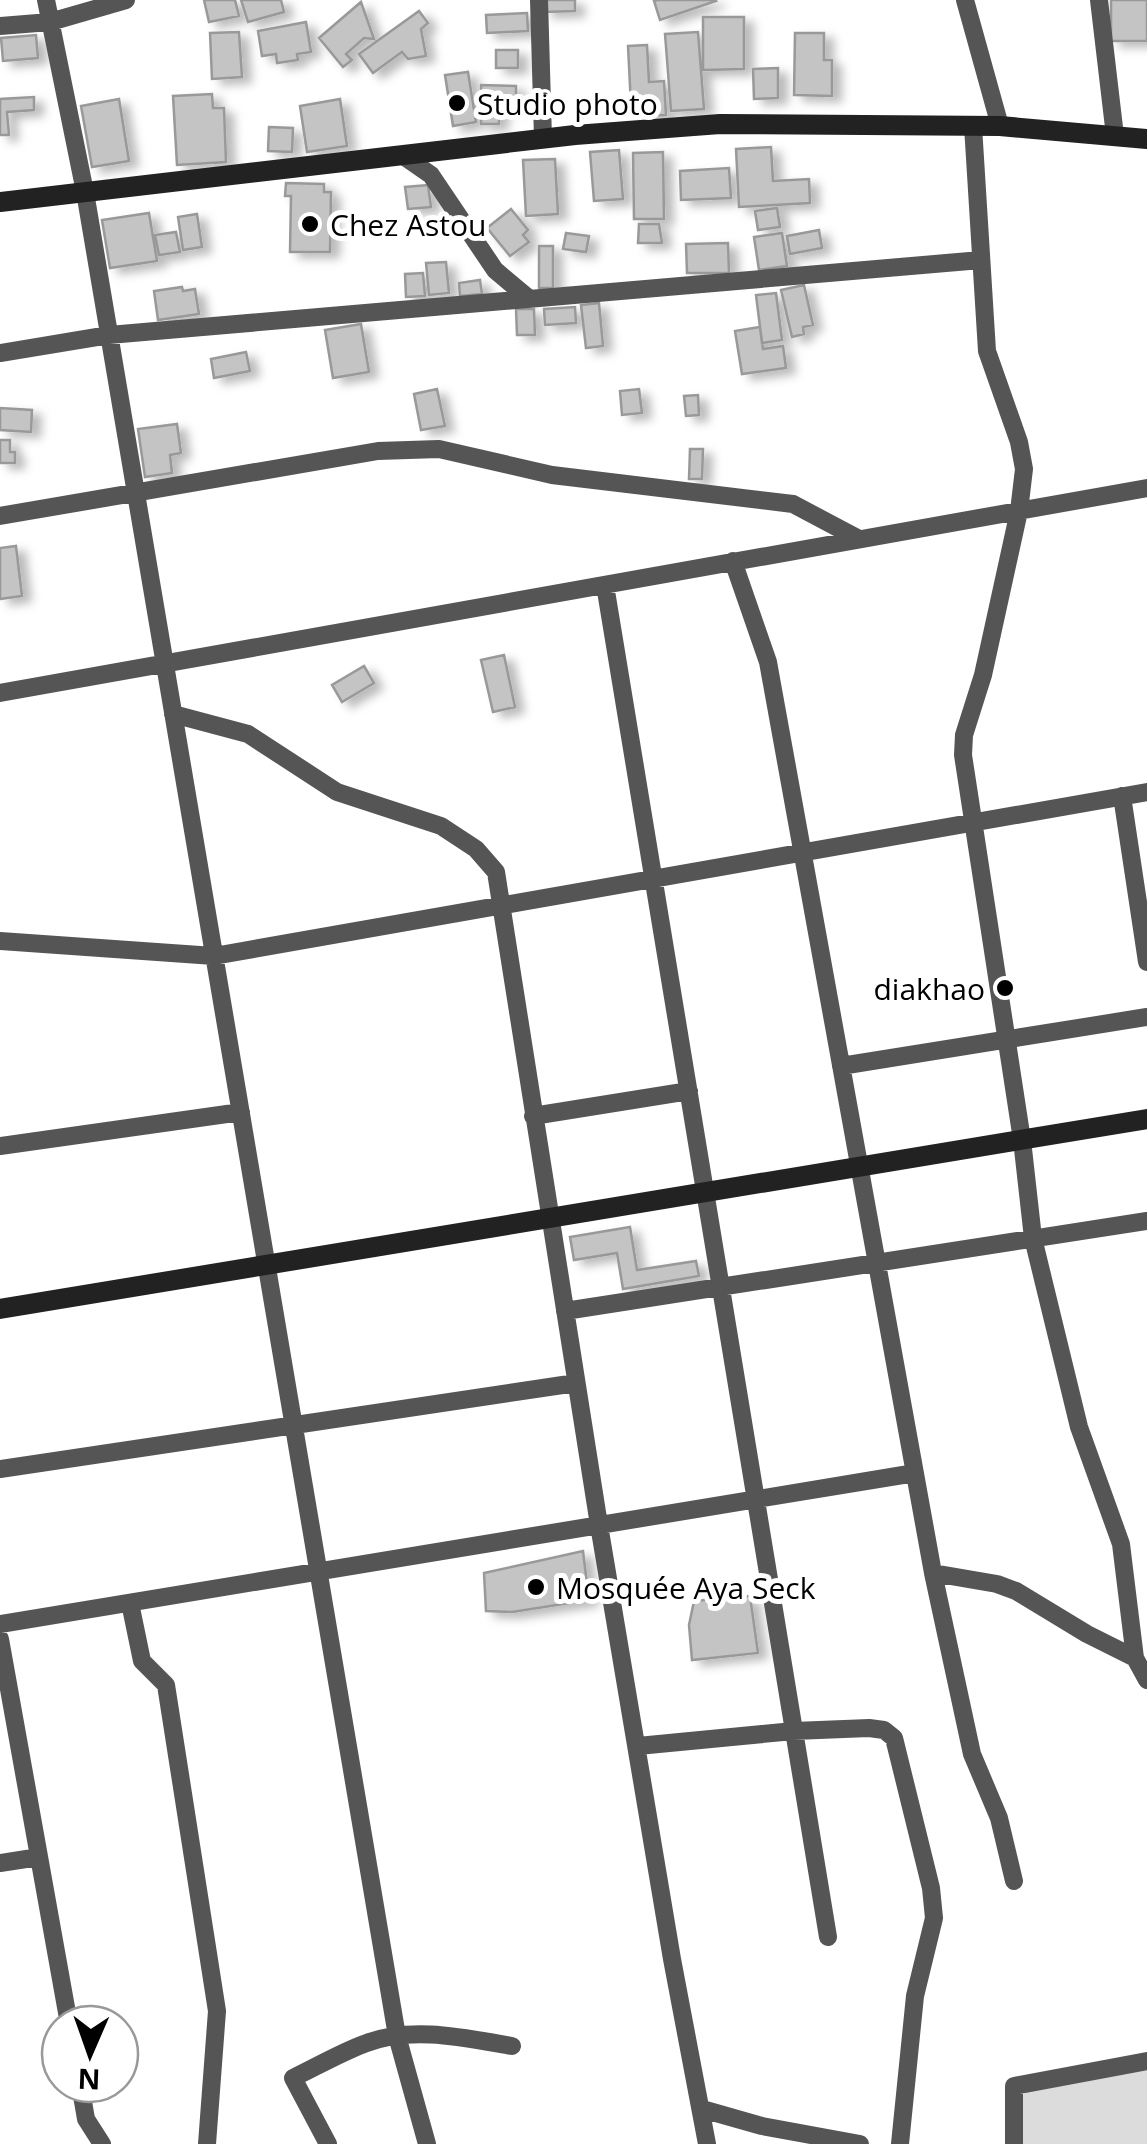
<svg xmlns="http://www.w3.org/2000/svg" width="1147" height="2144" font-family="'Open Sans',sans-serif">
<style>
.green{fill:#dcdcdc}
.building{fill:#c4c4c4;stroke:#999;stroke-width:2.5;filter:url(#shadow)}
.lines{fill:none;stroke-linecap:round;stroke-linejoin:round}
.street{stroke:#555;stroke-width:18}
.secondary{stroke:#222;stroke-width:20}
.poi-dot{fill:#000;stroke:#fff;stroke-width:4}
.labels{text-anchor:middle;dominant-baseline:central;stroke-width:10;stroke-linejoin:round;paint-order:stroke}
.poi-label{font-size:30px;fill:#000;stroke:#fff;text-anchor:start}
</style>
<defs>
<filter id="shadow"><feDropShadow dx="9" dy="5.5" stdDeviation="5" flood-color="#0004"/></filter>
</defs>
<rect width="100%" height="100%" fill="#fff"/>
<path class="green" d="M 1147,2070 L 1147,2144 L 1021,2144 L 1022,2096 L 1033,2085 Z"/>
<path class="building" d="M 204,0 L 235,0 L 239,16 L 209,22 Z
M 241,0 L 281,0 L 284,12 L 248,22 Z
M 544,0 L 575,0 L 575,11 L 544,12 Z
M 658,0 L 715,0 L 716,1 L 660,20 L 654,1 Z
M 1111,0 L 1147,0 L 1147,41 L 1111,41 Z
M 361,2 L 374,39 L 364,38 L 346,54 L 352,60 L 343,67 L 319,38 Z
M 419,11 L 428,23 L 421,29 L 426,56 L 408,59 L 402,52 L 373,73 L 359,54 Z
M 527,13 L 528,31 L 487,33 L 486,15 Z
M 703,17 L 744,17 L 744,69 L 703,70 Z
M 306,22 L 311,52 L 297,54 L 298,60 L 277,63 L 276,54 L 262,56 L 258,31 Z
M 239,32 L 242,77 L 212,79 L 210,33 Z
M 698,32 L 704,109 L 671,111 L 665,34 Z
M 795,33 L 824,33 L 824,60 L 832,60 L 832,96 L 794,95 Z
M 36,35 L 38,58 L 3,61 L 1,38 Z
M 647,45 L 649,82 L 664,81 L 666,115 L 645,116 L 644,105 L 631,106 L 628,46 Z
M 496,50 L 518,50 L 518,68 L 496,68 Z
M 778,68 L 778,98 L 754,99 L 753,69 Z
M 468,72 L 476,122 L 453,126 L 445,75 Z
M 481,85 L 516,86 L 516,106 L 499,106 L 499,124 L 481,124 Z
M 212,94 L 213,108 L 224,108 L 226,162 L 177,165 L 173,96 Z
M 34,97 L 34,110 L 7,112 L 9,135 L 0,135 L 0,99 Z
M 119,99 L 129,161 L 92,167 L 81,106 Z
M 340,99 L 347,146 L 307,152 L 300,106 Z
M 269,127 L 293,128 L 292,152 L 268,151 Z
M 771,147 L 773,181 L 809,179 L 810,203 L 739,207 L 736,149 Z
M 619,150 L 623,199 L 594,201 L 590,152 Z
M 663,152 L 664,219 L 634,219 L 633,153 Z
M 555,159 L 558,214 L 526,216 L 523,160 Z
M 729,168 L 731,198 L 681,200 L 680,171 Z
M 286,183 L 324,184 L 324,192 L 331,192 L 330,252 L 290,252 L 291,196 L 285,196 Z
M 428,185 L 431,207 L 408,209 L 405,187 Z
M 777,208 L 780,227 L 758,230 L 755,211 Z
M 511,209 L 528,230 L 523,235 L 529,242 L 510,256 L 487,228 Z
M 149,213 L 157,261 L 110,268 L 102,220 Z
M 197,214 L 202,247 L 183,250 L 178,217 Z
M 639,224 L 659,224 L 662,243 L 638,243 Z
M 819,230 L 822,248 L 790,254 L 787,236 Z
M 176,232 L 180,252 L 159,255 L 155,235 Z
M 566,233 L 589,236 L 586,252 L 563,249 Z
M 782,233 L 787,266 L 759,270 L 754,237 Z
M 728,243 L 729,273 L 687,273 L 686,244 Z
M 539,246 L 553,246 L 553,288 L 539,288 Z
M 446,262 L 449,293 L 429,295 L 426,263 Z
M 423,273 L 425,296 L 406,297 L 405,274 Z
M 480,280 L 482,294 L 460,296 L 459,283 Z
M 804,285 L 813,325 L 803,327 L 804,334 L 792,337 L 781,290 Z
M 182,287 L 183,291 L 195,289 L 199,314 L 158,320 L 154,291 Z
M 776,293 L 782,340 L 762,343 L 756,295 Z
M 599,303 L 603,346 L 586,348 L 581,305 Z
M 575,307 L 576,323 L 545,325 L 544,309 Z
M 516,309 L 534,309 L 535,335 L 517,335 Z
M 361,324 L 369,372 L 333,378 L 325,330 Z
M 760,327 L 763,349 L 783,346 L 786,368 L 742,374 L 735,331 Z
M 246,352 L 250,371 L 214,378 L 211,359 Z
M 437,389 L 445,426 L 421,430 L 414,394 Z
M 639,389 L 642,413 L 622,415 L 620,391 Z
M 698,395 L 699,415 L 686,416 L 684,396 Z
M 0,408 L 32,410 L 31,432 L 0,430 Z
M 177,424 L 181,453 L 170,455 L 172,473 L 145,477 L 138,429 Z
M 0,440 L 10,440 L 10,452 L 15,452 L 15,463 L 0,463 Z
M 690,449 L 703,449 L 702,479 L 689,479 Z
M 16,546 L 22,596 L 0,599 L 0,548 Z
M 504,655 L 515,707 L 493,712 L 481,660 Z
M 364,666 L 374,683 L 342,702 L 332,685 Z
M 630,1227 L 637,1270 L 696,1261 L 699,1276 L 623,1289 L 617,1253 L 574,1260 L 570,1237 Z
M 583,1551 L 589,1600 L 512,1612 L 486,1611 L 484,1573 Z
M 750,1596 L 758,1653 L 692,1660 L 689,1625 L 694,1601 Z"/>
<g class="lines">
<path class="street" d="M 46,0 L 85,192 L 397,2036 L 427,2144
M 539,0 L 543,138
M 965,0 L 1000,126
M 1099,0 L 1115,136
M 0,26 L 50,22 L 126,0
M 973,126 L 987,351 L 1019,442 L 1024,469 L 1019,511 L 983,675 L 964,735 L 963,755 L 1022,1140 L 1033,1238 L 1079,1427 L 1121,1544 L 1135,1658 L 1147,1680
M 405,157 L 431,175 L 495,270 L 527,297
M 0,353 L 109,335 L 981,260
M 0,516 L 378,451 L 439,449 L 552,475 L 793,504 L 859,539
M 733,561 L 768,662 L 933,1573 L 972,1754 L 999,1818 L 1014,1881
M 605,585 L 828,1937
M 0,693 L 1147,488
M 173,714 L 248,734 L 337,792 L 441,826 L 476,849 L 496,872 L 599,1525 L 672,1959 L 707,2144
M 1122,796 L 1147,962
M 0,941 L 214,956 L 1147,792
M 841,1066 L 1147,1017
M 533,1116 L 689,1091
M 0,1146 L 241,1112
M 565,1311 L 1147,1221
M 0,1469 L 576,1383
M 933,1573 L 997,1584 L 1016,1591 L 1087,1634 L 1135,1658
M 130,1603 L 142,1661 L 166,1685 L 217,2011 L 207,2144
M 0,1624 L 915,1473
M 0,1639 L 69,2024
M 638,1746 L 794,1731 L 869,1728 L 884,1730 L 894,1738 L 931,1888 L 934,1918 L 915,1996 L 900,2144
M 0,1863 L 39,1857
M 80,2084 L 86,2119 L 102,2144
M 702,2109 L 762,2126 L 860,2144
M 328,2144 L 293,2078 C 316,2067 340,2053 364,2044 C 410,2025 466,2038 512,2046
M 1014,2144 L 1014,2086 L 1147,2061"/>
<path class="secondary" d="M 0,202 L 575,135 L 720,124 L 1000,126 L 1147,139
M 0,1309 L 1147,1119"/>
</g>
<g class="poi-dot">
<circle cx="457" cy="103" r="10"/>
<circle cx="310" cy="224" r="10"/>
<circle cx="1005" cy="988" r="10"/>
<circle cx="536" cy="1587" r="10"/>
</g>
<g class="labels">
<g class="poi-label">
<text x="477" y="103">Studio photo</text>
<text x="330" y="224">Chez Astou</text>
<text x="985" y="988" text-anchor="end">diakhao</text>
<text x="556" y="1587">Mosquée Aya Seck</text>
</g>
</g>
<g transform="translate(90 2054) rotate(182)"><circle r="48" fill="#ffffff" stroke="#999999" stroke-width="2.5"/>
<path d="M0-8L18 38L0 25L-18 38Z" fill="#000000"/>
<text y="-15" font-size="28" font-weight="bold" text-anchor="middle" fill="#000000">N</text>
</g>
</svg>
